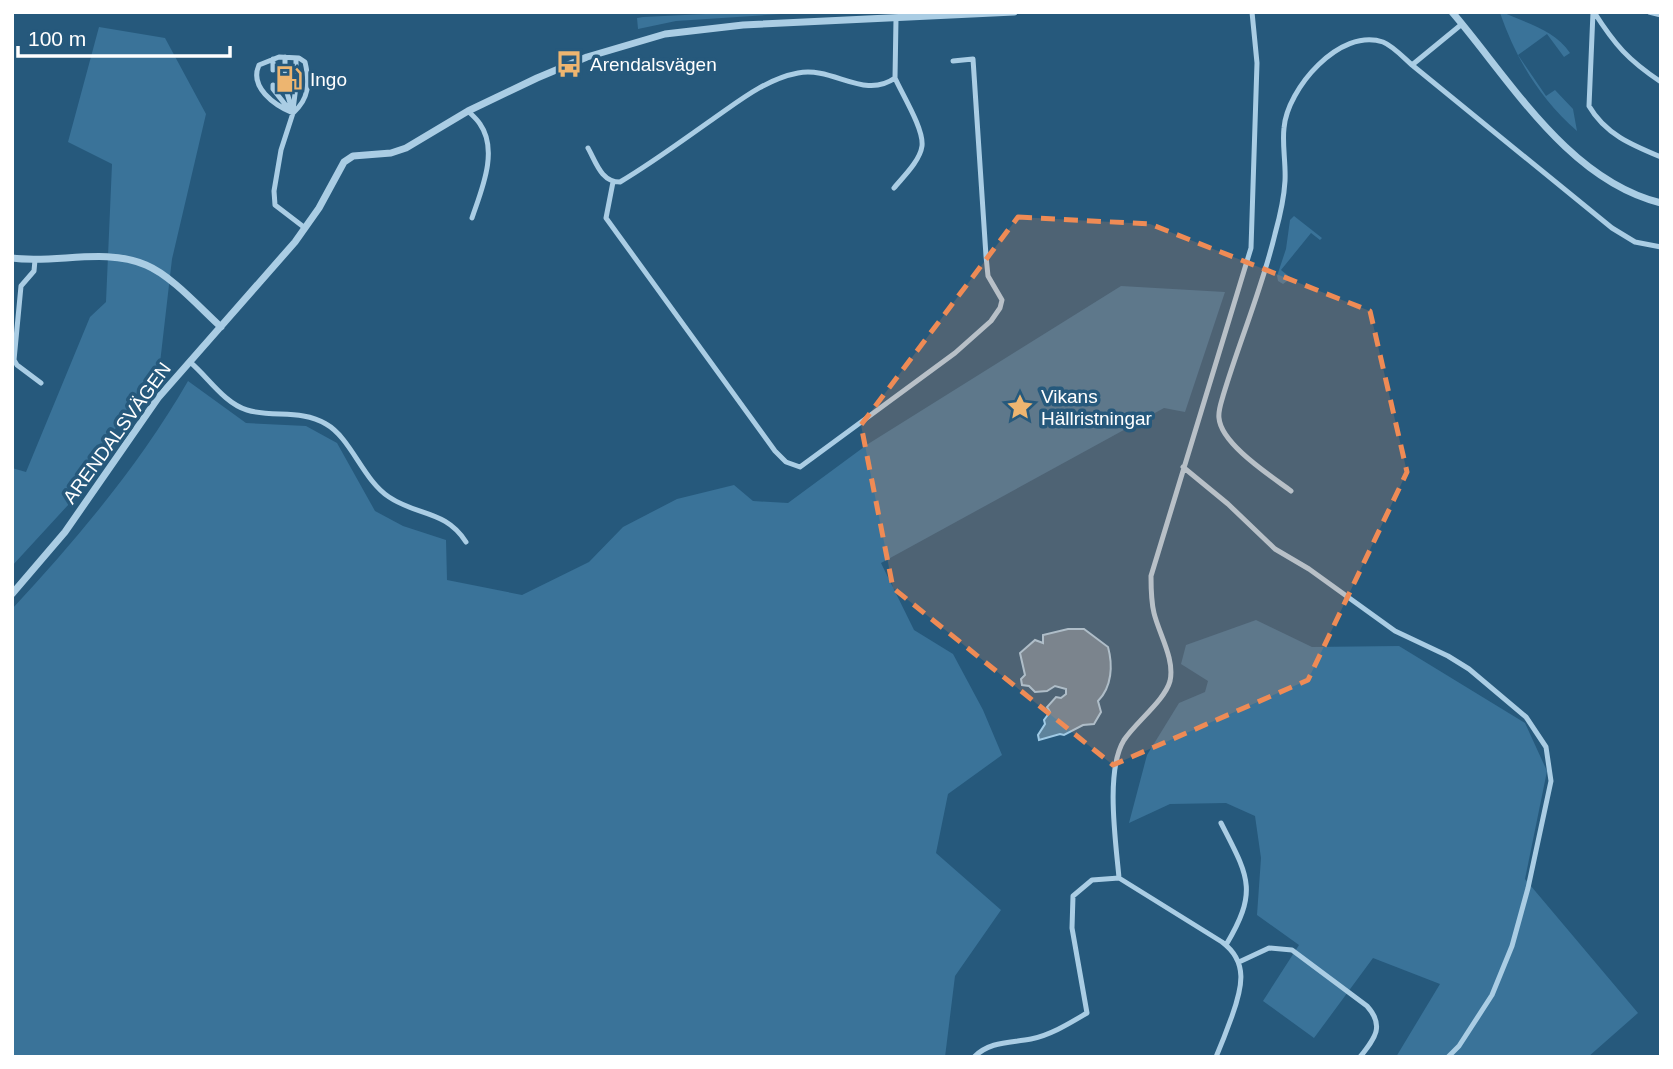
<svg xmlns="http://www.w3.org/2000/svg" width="1673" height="1069" font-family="Arial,sans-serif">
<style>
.green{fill:#3a7399}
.water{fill:#5e839b;stroke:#9fcae5;stroke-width:2}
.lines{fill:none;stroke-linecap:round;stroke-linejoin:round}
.lane{stroke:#aacde4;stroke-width:5}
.street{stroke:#aacde4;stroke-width:7}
.marked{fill:#ef8b55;fill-opacity:0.2;stroke:#ef8b55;stroke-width:5;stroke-dasharray:14 9;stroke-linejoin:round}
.labels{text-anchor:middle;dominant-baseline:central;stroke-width:7;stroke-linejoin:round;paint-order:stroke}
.poi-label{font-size:19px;fill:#fff;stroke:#26597c;text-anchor:start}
.street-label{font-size:19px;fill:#fff;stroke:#26597c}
</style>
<rect width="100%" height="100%" fill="#26597c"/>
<path class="green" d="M 747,12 L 812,12 L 676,21 L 638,29 L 637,18 L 643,17 Z
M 1502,12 C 1526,23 1555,30 1570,53 L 1564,57 L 1547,34 L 1518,55 L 1546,96 L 1555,90 L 1573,109 L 1577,131 C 1540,99 1516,59 1500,13 Z
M 99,27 L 165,38 L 206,114 L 172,259 L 160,363 L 128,408 L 69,504 L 12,566 L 12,468 L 26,472 L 90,317 L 106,302 L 112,164 L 68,142 Z
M 1294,216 L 1322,238 L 1320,240 L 1311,233 L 1281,270 L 1291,278 L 1283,284 L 1278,281 L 1277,276 L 1286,249 L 1290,220 Z
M 1121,286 L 1225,292 L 1185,412 L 1164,408 L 881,563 L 914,630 L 953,654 L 983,710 L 1002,755 L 948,794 L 936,853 L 1001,910 L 955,976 L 945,1057 L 12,1057 L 12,609 C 78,538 140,464 188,381 L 246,423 L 306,426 L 337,443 L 375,511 L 403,526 L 446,540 L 447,580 L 522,595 L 589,562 L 623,527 L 677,499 L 734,485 L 753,501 L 788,503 L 868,444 Z
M 1256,620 L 1312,647 L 1399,646 L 1525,723 L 1547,771 L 1525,879 L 1638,1013 L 1588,1057 L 1396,1057 L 1440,984 L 1373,958 L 1314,1038 L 1263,1001 L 1299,945 L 1257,915 L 1261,858 L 1255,816 L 1226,803 L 1170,804 L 1129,823 L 1147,755 L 1179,703 L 1205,692 L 1208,681 L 1181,664 L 1186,645 Z"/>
<path class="water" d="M 1068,629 L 1084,629 L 1108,647 C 1113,665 1112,687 1098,701 L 1101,712 L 1094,724 L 1083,725 L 1064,735 L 1060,734 L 1039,740 L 1038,735 L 1045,724 L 1044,720 L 1050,712 L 1047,707 L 1056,697 L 1061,698 L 1066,694 L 1066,689 L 1055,686 L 1047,691 L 1035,692 L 1029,686 L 1022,685 L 1021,679 L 1025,675 L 1020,653 L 1035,640 L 1043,643 L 1043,635 Z"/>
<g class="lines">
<path class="lane" d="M 1593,12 L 1589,106 C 1605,134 1632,145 1661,157
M 1594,12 C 1615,45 1628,60 1661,82
M 1649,12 L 1661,15
M 279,57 L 299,58 L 305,62 C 310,83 309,99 293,113 C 274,105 249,87 259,65 Z
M 285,57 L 285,71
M 296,58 L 296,71
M 1412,65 L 1612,228 L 1635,242 L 1661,247
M 273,70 L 273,59
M 273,85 L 273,89 L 288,108
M 285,86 L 293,113 L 281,150 L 274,191 L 275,205 L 305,228
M 293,110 L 296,86
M 468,111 C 472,115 477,119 480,124 C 499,151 481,191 472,218
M 588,148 C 596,162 601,182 620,182 C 652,163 683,140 713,119 C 739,101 766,79 798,73 C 833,66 864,100 895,78 L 896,19
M 613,182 L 606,218 L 775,451 L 786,462 L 800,467 L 955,353 L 991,321 L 1000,308 L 1002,300 L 988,276 L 986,256 L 973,59 L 953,61
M 894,188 C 903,177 920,161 922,146 C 924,129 902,94 895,78
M 35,260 L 34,271 L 21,286 L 14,360 L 17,365 L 41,383
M 190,362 C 208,377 224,403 247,410 C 273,418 301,409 326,424 C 351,438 363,480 389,497 C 417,516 446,510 466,542
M 1183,467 L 1228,504 L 1275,549 L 1309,569 L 1395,631 L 1448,656 L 1469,669 L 1526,717 L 1546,747 L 1551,781 L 1528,888 L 1512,946 L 1492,995 L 1459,1046 L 1448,1057
M 1291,491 C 1271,476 1221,444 1219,418 C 1218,411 1221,403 1223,396 C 1239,342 1262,289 1275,234 C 1280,216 1284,199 1285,181 C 1286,163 1282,145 1284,128 C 1287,89 1340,27 1383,42 C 1393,46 1404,58 1412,65 L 1462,24
M 1221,823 C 1248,876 1259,890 1226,945
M 1119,878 C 1116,843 1105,771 1124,740 C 1136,722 1165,700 1170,681 C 1175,659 1159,634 1154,613 C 1151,601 1151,588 1151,576 L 1251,248 L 1257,63 L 1252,12
M 1239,962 L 1269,948 L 1292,950 L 1367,1006 C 1385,1026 1375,1038 1360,1057
M 974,1057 C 990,1041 1010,1043 1031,1039 C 1051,1035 1070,1023 1087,1013 L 1072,928 L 1073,896 L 1092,880 L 1119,878 L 1222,942 C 1249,962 1242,988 1232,1016 C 1227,1030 1222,1043 1216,1057"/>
<path class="street" d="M 1452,12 C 1511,81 1568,180 1661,203
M 12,258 C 56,264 105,247 146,265 C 172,276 200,308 221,327
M 12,594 L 65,532 L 158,398 L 295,242 L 319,208 L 344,162 L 353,156 L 391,153 L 406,148 L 468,111 L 537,78 L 587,57 L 665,34 L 743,25 L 1014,12"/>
</g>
<path class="marked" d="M 1018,217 L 1150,224 L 1370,311 L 1407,472 L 1308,680 L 1113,765 L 893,588 L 861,425 Z"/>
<defs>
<symbol id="bus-bare" viewBox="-9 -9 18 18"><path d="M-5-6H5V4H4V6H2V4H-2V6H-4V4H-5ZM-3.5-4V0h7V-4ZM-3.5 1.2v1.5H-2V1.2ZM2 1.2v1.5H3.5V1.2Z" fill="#edb570" stroke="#26597c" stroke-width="2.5" paint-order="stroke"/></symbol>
<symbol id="fuel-bare" viewBox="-9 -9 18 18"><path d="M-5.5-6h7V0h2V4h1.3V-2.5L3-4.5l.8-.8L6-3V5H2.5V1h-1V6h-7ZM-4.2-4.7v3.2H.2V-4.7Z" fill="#edb570" stroke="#26597c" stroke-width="2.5" paint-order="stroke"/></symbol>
<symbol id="sight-bare" viewBox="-9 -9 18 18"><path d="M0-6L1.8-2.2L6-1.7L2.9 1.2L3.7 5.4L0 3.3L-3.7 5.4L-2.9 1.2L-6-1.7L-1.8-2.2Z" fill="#edb570" stroke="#26597c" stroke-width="2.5" paint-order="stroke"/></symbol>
</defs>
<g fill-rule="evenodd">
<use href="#bus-bare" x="550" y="45" width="38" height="38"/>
<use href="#fuel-bare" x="270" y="60" width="38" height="38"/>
<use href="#sight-bare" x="1001" y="388" width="38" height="38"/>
</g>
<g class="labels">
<g class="poi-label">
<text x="590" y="64">Arendalsvägen</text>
<text x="310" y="79">Ingo</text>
<text x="1041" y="396">Vikans<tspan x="1041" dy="22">Hällristningar</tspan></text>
</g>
<g class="street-label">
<text transform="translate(117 433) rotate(-54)">ARENDALSVÄGEN</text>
</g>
</g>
<rect width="1673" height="1069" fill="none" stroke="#ffffff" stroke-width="28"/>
<path d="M18 46v10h212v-10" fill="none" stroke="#ffffff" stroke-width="3.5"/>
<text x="28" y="46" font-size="21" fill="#ffffff" stroke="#26597c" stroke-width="5" paint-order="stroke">100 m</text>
</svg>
